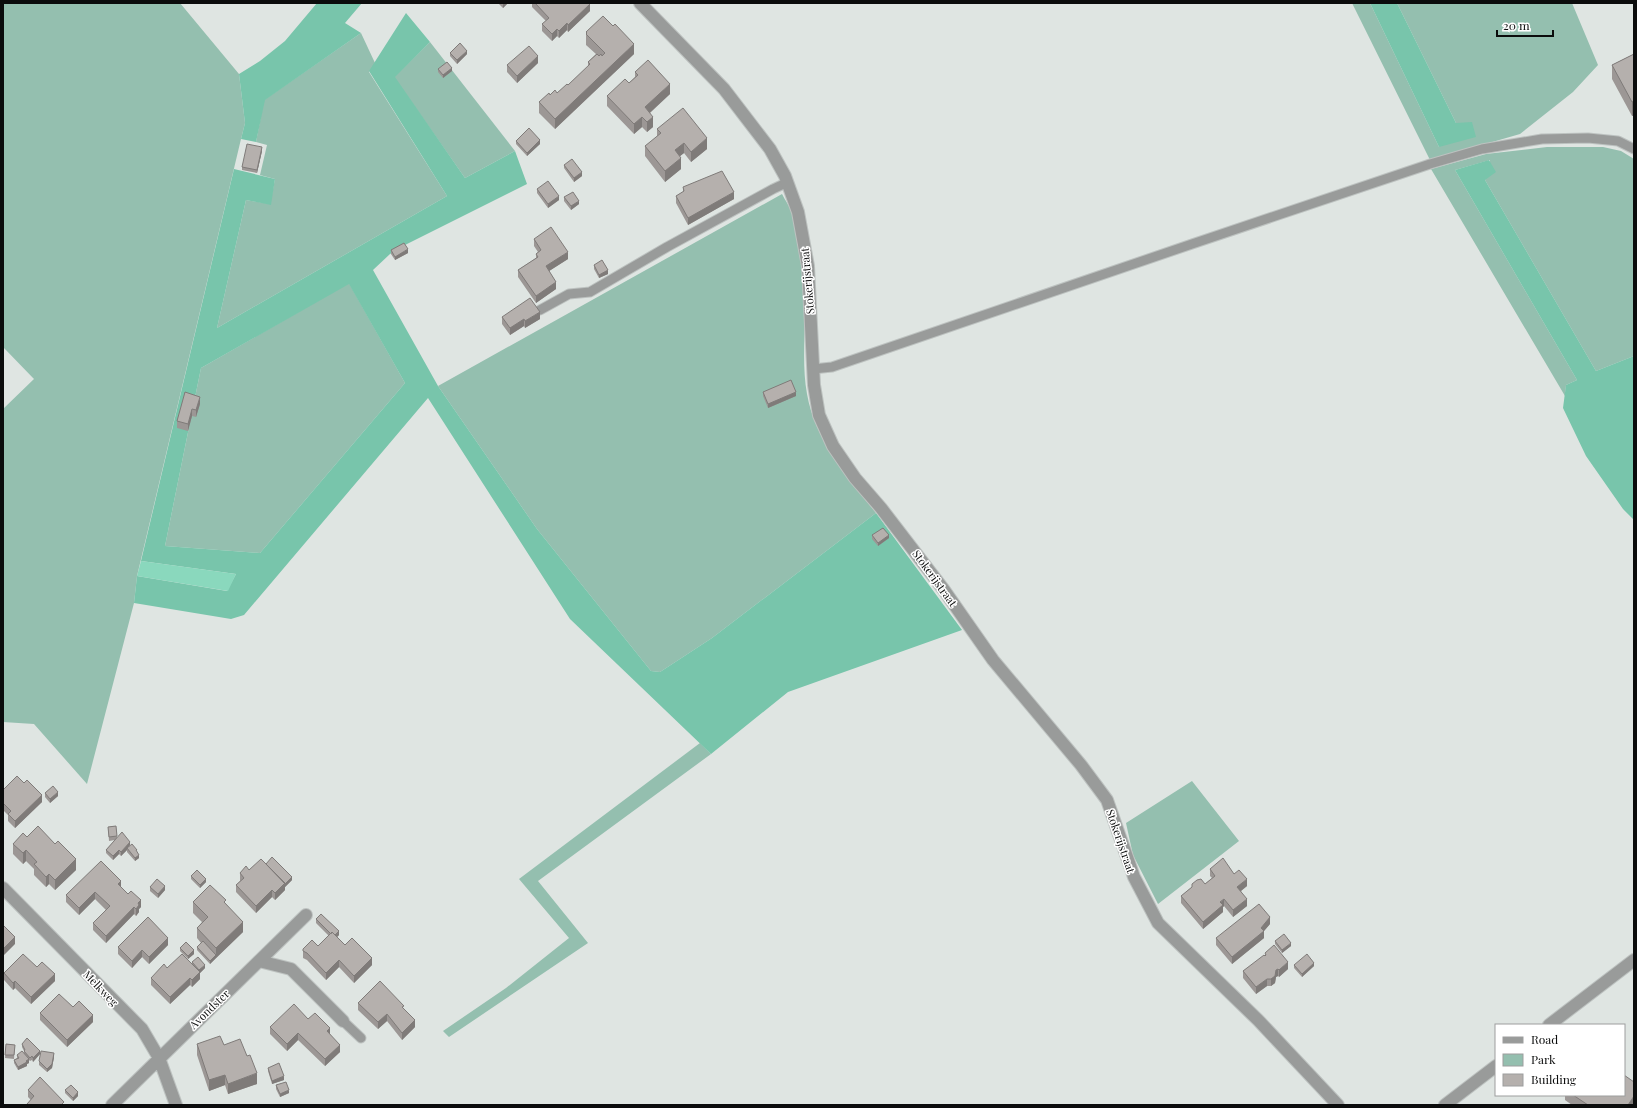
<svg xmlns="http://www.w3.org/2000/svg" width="1637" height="1108" font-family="'Playfair Display',serif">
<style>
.green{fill:#94bfaf}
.forest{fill:#78c5ab;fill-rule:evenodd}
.water{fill:#8ad8bd}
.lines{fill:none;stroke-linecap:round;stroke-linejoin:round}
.service-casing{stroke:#bdc2c0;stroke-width:11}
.minor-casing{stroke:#bdc2c0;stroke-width:14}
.service{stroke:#999b9a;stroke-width:9}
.minor{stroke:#999b9a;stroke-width:12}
.wall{fill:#9c9795}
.shaded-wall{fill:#7f7b79}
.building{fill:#b5b0ad;stroke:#7f7b79}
.labels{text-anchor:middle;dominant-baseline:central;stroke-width:3;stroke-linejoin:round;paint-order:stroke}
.street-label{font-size:11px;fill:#0b0c0c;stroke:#fff}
</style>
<rect width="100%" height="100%" fill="#dfe5e2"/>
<path class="green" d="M 3,3 L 180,3 L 239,74 L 245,123 L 241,139 L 137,576 L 134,603 L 87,784 L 34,724 L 3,722 L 3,694 L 4,693 L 3,691 L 3,409 L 34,379 L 3,347 Z
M 1352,3 L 1370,3 L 1439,147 L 1456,123 L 1397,3 L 1572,3 L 1598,65 L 1573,92 L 1520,134 L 1430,160 Z
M 361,33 L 375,63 L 369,72 L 447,196 L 217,328 L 246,200 L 270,204 L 275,179 L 260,175 L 267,145 L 256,142 L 264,100 Z
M 430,42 L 515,151 L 465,178 L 394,77 Z
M 1547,147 L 1603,147 L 1621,151 L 1634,159 L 1634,356 L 1596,371 L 1485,180 L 1490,160 L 1455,170 L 1577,380 L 1566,385 L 1565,396 L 1431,169 L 1486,154 Z
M 782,194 C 785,200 790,207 792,213 C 801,239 804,281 805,309 C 805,337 802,366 807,394 C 815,440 848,478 876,513 L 712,638 L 660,672 L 651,671 L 537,529 L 438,386 Z
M 349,283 L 405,383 L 260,553 L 165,546 L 201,368 Z
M 700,743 L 711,754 L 538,881 L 588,943 L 449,1037 L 443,1031 L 506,988 L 569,938 L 519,879 Z
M 1192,781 L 1239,841 L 1158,904 L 1133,855 L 1126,823 Z"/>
<path class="forest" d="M 317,3 L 362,3 L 345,23 L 361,33 L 265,100 L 256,142 L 241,139 L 245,123 L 239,74 L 260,61 L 285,41 Z
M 1370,3 L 1397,3 L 1456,123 L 1472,122 L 1476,137 L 1439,147 Z
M 406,13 L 430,42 L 395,77 L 465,178 L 515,151 L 527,184 L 405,245 L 390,254 L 373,270 L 438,386 L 537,529 L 651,671 L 660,672 L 712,638 L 876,513 L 962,630 L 788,692 L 711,754 L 570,619 L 428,398 L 244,615 L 231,619 L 134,603 L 137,576 L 227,591 L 236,574 L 141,561 L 234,169 L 275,179 L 271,205 L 246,200 L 217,328 L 447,196 L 369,71 ZM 349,284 L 405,383 L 260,553 L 165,546 L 201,368 Z
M 1489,160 L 1496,172 L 1485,180 L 1596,371 L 1634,356 L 1634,520 L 1623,509 L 1586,456 L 1563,408 L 1566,385 L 1577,380 L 1455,170 Z"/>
<path class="water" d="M 141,561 L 236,574 L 228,591 L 137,576 Z"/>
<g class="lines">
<defs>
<path id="service" d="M 540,310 L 569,294 L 590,292 L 667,247 L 773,189 L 788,182
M 813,369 L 832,367 L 1192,244 L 1430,164 L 1482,149 L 1542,139 L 1588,138 L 1618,141 L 1634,149
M 343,1021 L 361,1038"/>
<path id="minor" d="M 640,3 L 724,89 L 770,149 L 785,176 L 798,212 L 808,266 L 814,385 L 819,415 L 833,446 L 855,478 L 881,508 L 944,590 L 993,660 L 1081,765 L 1107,800 L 1134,877 L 1158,923 L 1258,1020 L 1338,1105
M 3,888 L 142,1029 L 159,1058 L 176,1105
M 259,961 L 291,969 L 343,1021
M 1549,1025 L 1634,960
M 112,1105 L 306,915
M 1445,1105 L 1496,1066"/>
</defs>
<use href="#service" class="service-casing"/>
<use href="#minor" class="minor-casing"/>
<use href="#service" class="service"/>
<use href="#minor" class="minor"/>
</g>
<path class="wall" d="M 498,3 L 508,3 L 503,8 Z
M 532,3 L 589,3 L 590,11 L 568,32 L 567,30 L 559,38 L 557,36 L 552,41 L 542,31 L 542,24 L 546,21 L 532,7 Z
M 586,32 L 634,54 L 555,129 L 539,113 L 539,102 L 550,95 L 557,93 L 568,85 L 588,67 L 588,62 L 596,54 L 586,45 Z
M 450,53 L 467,54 L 457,64 L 450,56 Z
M 1634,54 L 1634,115 L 1632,116 L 1612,79 L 1612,65 Z
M 538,63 L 517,83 L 507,72 L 507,65 Z
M 438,69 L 452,71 L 443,78 L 438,72 Z
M 635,72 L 670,94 L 650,113 L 653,127 L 647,132 L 642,127 L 634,134 L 607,106 L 607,96 L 629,83 L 635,77 Z
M 657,129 L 707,149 L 691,162 L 684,153 L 680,156 L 681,169 L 665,182 L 645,156 L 645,146 L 657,137 Z
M 516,141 L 540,144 L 527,156 L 516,144 Z
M 262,151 L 257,173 L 242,170 L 242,167 Z
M 564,165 L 582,176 L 574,182 L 564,168 Z
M 683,187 L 734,199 L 688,225 L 676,203 L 676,196 L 683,192 Z
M 537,189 L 559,200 L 548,208 L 537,193 Z
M 564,197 L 579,204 L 571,210 L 564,201 Z
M 534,239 L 568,259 L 549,271 L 556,289 L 536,303 L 518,277 L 518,270 L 536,258 L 536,254 L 538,252 L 534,246 Z
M 391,250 L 408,253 L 395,260 L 391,254 Z
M 594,265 L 608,274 L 599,278 L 594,269 Z
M 502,317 L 540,319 L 525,328 L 524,326 L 510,335 L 502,324 Z
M 763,392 L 796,396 L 768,408 L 763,396 Z
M 200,404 L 196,417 L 192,416 L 188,431 L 177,428 L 177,421 Z
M 872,535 L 889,538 L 878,546 L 872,539 Z
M 3,790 L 42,802 L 15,828 L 8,821 L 8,815 L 3,810 Z
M 45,793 L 58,796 L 50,803 L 45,797 Z
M 116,826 L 117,838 L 130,845 L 129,846 L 137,852 L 139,858 L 135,861 L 127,852 L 127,850 L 121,856 L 119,854 L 113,860 L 106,853 L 106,850 L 115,840 L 109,841 L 108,827 Z
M 27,837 L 76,870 L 55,890 L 49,884 L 46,887 L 34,875 L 34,869 L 26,861 L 23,864 L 13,854 L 13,844 Z
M 266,864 L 292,880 L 285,887 L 285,890 L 275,900 L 272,897 L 256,913 L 236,892 L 236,885 L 240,881 L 240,873 Z
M 1210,869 L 1234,874 L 1247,886 L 1241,891 L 1247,906 L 1233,917 L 1224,906 L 1223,907 L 1223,912 L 1203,929 L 1181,903 L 1181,896 L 1192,887 L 1192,884 L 1205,884 L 1212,878 L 1210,876 Z
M 191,876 L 206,882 L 200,888 L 191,879 Z
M 121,887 L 141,907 L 139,909 L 139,912 L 136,916 L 134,914 L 106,943 L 93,930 L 93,923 L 106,910 L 95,899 L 79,915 L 66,902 L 66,895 Z
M 150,887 L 165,890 L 158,898 L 150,891 Z
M 193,902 L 226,904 L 243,932 L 210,964 L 197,950 L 197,947 L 201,943 L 197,938 L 197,928 L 202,922 L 193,913 Z
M 316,919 L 339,935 L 337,937 L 345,945 L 372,965 L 354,983 L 339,967 L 326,980 L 307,960 L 303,958 L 303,949 L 318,946 L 329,936 L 316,923 Z
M 1270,924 L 1264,931 L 1264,938 L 1232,964 L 1216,945 L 1216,938 Z
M 1275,941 L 1291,946 L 1282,953 L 1275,944 Z
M 168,945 L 149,964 L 142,957 L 132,968 L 118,954 L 118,947 Z
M 180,948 L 194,954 L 188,959 L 180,951 Z
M 1265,953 L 1288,969 L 1279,977 L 1278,976 L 1276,977 L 1275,983 L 1271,986 L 1267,986 L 1256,994 L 1243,978 L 1243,971 L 1265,956 Z
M 192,962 L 205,968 L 200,973 L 200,979 L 192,987 L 190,985 L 170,1004 L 151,985 L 151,978 L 167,968 L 192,964 Z
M 1294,965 L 1314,966 L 1302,977 L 1294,968 Z
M 37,967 L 55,981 L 31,1004 L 15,988 L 13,990 L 4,980 L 4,973 Z
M 358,1003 L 404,1009 L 415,1027 L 402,1040 L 387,1021 L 378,1029 L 358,1010 Z
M 73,1007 L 93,1022 L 67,1047 L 40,1020 L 40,1013 Z
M 308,1019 L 330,1034 L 340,1052 L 325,1066 L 298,1040 L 287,1051 L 270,1034 L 270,1027 Z
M 6,1044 L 15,1045 L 14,1059 L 5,1058 Z
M 22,1044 L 40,1054 L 33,1062 L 32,1060 L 30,1061 L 29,1060 L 29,1063 L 27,1064 L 27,1066 L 18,1070 L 14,1063 L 14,1060 L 17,1058 L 17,1055 L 24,1053 L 24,1051 L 22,1047 Z
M 197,1044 L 257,1084 L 228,1094 L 225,1085 L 209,1091 L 197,1055 Z
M 54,1057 L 52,1068 L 47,1072 L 39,1065 L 39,1061 Z
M 268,1068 L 284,1080 L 272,1084 L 268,1071 Z
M 276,1085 L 289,1093 L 280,1097 L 276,1089 Z
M 28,1090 L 64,1105 L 27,1105 L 27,1104 L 31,1100 L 28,1097 Z
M 65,1090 L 78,1096 L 73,1101 L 65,1093 Z
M 1565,1095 L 1624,1095 L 1634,1105 L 1572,1105 L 1565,1100 Z"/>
<path class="shaded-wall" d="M 503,3 L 508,3 L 503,8 Z
M 590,4 L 590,11 L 568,32 L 568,25 Z
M 567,23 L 567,30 L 559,38 L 559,31 Z
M 557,29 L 557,36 L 552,41 L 552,34 Z
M 634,44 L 634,54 L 555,129 L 555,119 Z
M 467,51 L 467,54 L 457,64 L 457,60 Z
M 538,56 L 538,63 L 517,83 L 517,76 Z
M 452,68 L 452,71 L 443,78 L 443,75 Z
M 670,84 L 670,94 L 645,117 L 645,107 Z
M 1634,101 L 1634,115 L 1632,116 L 1632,102 Z
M 642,117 L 642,127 L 634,134 L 634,124 Z
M 653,117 L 653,127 L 647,132 L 647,122 Z
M 707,138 L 707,149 L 691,162 L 691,152 Z
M 540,140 L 540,144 L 527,156 L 527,153 Z
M 684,143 L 684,153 L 675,160 L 675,150 Z
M 262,147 L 262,151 L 257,173 L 257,170 Z
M 681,158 L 681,169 L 665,182 L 665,171 Z
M 582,172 L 582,176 L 574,182 L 574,178 Z
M 734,192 L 734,199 L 688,225 L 688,218 Z
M 559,196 L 559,200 L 548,208 L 548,204 Z
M 579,201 L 579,204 L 571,210 L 571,206 Z
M 408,249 L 408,253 L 395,260 L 395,257 Z
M 568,252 L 568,259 L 546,273 L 546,266 Z
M 608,270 L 608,274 L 599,278 L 599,275 Z
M 556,282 L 556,289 L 536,303 L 536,296 Z
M 540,312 L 540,319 L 525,328 L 525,321 Z
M 524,319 L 524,326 L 510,335 L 510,328 Z
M 796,392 L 796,396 L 768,408 L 768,404 Z
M 200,397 L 200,404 L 196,417 L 196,410 Z
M 192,409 L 192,416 L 188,431 L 188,424 Z
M 889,535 L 889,538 L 878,546 L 878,543 Z
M 58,792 L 58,796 L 50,803 L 50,799 Z
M 42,795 L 42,802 L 15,828 L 15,821 Z
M 130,842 L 130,845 L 127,849 L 127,848 L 127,850 L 121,856 L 121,852 Z
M 26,850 L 26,861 L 23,864 L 23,853 Z
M 119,850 L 119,854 L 113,860 L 113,856 Z
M 139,855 L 139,858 L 135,861 L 135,858 Z
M 76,859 L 76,870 L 55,890 L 55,880 Z
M 49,874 L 49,884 L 46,887 L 46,877 Z
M 292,877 L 292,880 L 285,887 L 285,890 L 275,900 L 275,893 Z
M 206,879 L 206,882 L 200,888 L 200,885 Z
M 1247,879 L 1247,886 L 1237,894 L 1237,887 Z
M 121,881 L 121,888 L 118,884 Z
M 165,886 L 165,890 L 158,898 L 158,894 Z
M 272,890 L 272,897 L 256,913 L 256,906 Z
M 95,892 L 95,899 L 79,915 L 79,908 Z
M 1224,899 L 1224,906 L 1223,907 L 1223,912 L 1203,929 L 1203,922 Z
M 1247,899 L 1247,906 L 1233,917 L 1233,910 Z
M 141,900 L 141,907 L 139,909 L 139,912 L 136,916 L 136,909 L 138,903 Z
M 134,907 L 134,914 L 106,943 L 106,936 Z
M 1270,917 L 1270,924 L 1264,931 L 1264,938 L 1232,964 L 1232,957 Z
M 243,922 L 243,932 L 216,958 L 216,948 Z
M 339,931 L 339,935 L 334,940 L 334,937 Z
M 15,937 L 15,944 L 3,956 L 3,949 Z
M 168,938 L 168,945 L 149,964 L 149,957 Z
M 1291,943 L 1291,946 L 1282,953 L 1282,950 Z
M 142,950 L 142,957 L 132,968 L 132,961 Z
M 194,950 L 194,954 L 188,959 L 188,956 Z
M 216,955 L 216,958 L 210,964 L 210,961 Z
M 372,958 L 372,965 L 354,983 L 354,976 Z
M 339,960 L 339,967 L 326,980 L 326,973 Z
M 1288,962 L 1288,969 L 1279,977 L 1279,970 Z
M 1314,963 L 1314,966 L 1302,977 L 1302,974 Z
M 205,965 L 205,968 L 200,973 L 200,979 L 192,987 L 192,980 L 199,970 Z
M 1278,969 L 1278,976 L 1276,977 L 1275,983 L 1271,986 L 1271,979 L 1276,970 Z
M 55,974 L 55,981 L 31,1004 L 31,997 Z
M 190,978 L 190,985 L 170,1004 L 170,997 Z
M 1267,979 L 1267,986 L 1256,994 L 1256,987 Z
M 15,981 L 15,988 L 13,990 L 13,983 Z
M 387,1014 L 387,1021 L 378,1029 L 378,1022 Z
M 93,1015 L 93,1022 L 67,1047 L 67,1040 Z
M 415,1020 L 415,1027 L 402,1040 L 402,1033 Z
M 330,1028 L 330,1035 L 327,1031 Z
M 298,1033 L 298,1040 L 287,1051 L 287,1044 Z
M 340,1045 L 340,1052 L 325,1066 L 325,1059 Z
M 40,1051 L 40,1054 L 33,1062 L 33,1058 Z
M 54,1053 L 54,1057 L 52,1068 L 47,1072 L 47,1069 Z
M 29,1059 L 29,1063 L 27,1064 L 27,1066 L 18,1070 L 18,1067 Z
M 257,1073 L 257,1084 L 228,1094 L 228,1084 Z
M 225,1075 L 225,1085 L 209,1091 L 209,1080 Z
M 284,1076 L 284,1080 L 272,1084 L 272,1081 Z
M 289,1090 L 289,1093 L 280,1097 L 280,1094 Z
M 78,1092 L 78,1096 L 73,1101 L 73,1098 Z
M 1634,1096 L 1634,1105 L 1628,1105 Z"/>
<path class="building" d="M 535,3 L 589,3 L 590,4 L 568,25 L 567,23 L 559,31 L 557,29 L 552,34 L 542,24 L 549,18 Z
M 603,16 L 613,26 L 615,24 L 634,44 L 555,119 L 539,102 L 549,93 L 550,95 L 555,90 L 557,93 L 567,84 L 568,85 L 590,64 L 588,62 L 597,54 L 599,56 L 601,54 L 602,56 L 605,53 L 586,34 L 587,33 L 586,32 Z
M 460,43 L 467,51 L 457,60 L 450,53 Z
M 529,46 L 538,56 L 517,76 L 507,65 Z
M 1634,54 L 1634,101 L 1632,102 L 1612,65 Z
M 648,60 L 670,84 L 645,107 L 653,117 L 647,122 L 642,117 L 634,124 L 607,96 L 625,79 L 629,83 L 638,75 L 635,72 Z
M 447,62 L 452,68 L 443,75 L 438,69 Z
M 683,108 L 707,138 L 691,152 L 684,143 L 675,150 L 681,158 L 665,171 L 645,146 L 661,133 L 657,129 Z
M 529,128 L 540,140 L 527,153 L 516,141 Z
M 247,144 L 262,147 L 257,170 L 242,167 Z
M 572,159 L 582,172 L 574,178 L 564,165 Z
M 722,171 L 734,192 L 688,218 L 676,196 L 684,191 L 683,187 Z
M 548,181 L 559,196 L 548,204 L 537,189 Z
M 573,192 L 579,201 L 571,206 L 564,197 Z
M 551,227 L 568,252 L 546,266 L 556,282 L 536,296 L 518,270 L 538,257 L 536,254 L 541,250 L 534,239 Z
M 404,243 L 408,249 L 395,257 L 391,250 Z
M 602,260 L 608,270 L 599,275 L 594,265 Z
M 530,298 L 540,312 L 525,321 L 524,319 L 510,328 L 502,317 Z
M 791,380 L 796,392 L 768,404 L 763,392 Z
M 185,392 L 200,397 L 196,410 L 192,409 L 188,424 L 177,421 Z
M 883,528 L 889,535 L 878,543 L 872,535 Z
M 17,776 L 24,783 L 27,780 L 42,795 L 15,821 L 8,814 L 11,811 L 3,803 L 3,790 Z
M 53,786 L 58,792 L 50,799 L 45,793 Z
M 38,826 L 55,844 L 58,841 L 76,859 L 55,880 L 49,874 L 46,877 L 34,864 L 37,862 L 26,850 L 23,853 L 13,844 L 23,833 L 27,837 Z
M 116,826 L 117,836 L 109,837 L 108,827 Z
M 122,832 L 130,842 L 121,852 L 119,850 L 113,856 L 106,850 Z
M 132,844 L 137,850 L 136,850 L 139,855 L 135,858 L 127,848 Z
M 272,857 L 292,877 L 285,884 L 266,864 Z
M 1223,858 L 1234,874 L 1239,870 L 1247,879 L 1237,887 L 1247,899 L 1233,910 L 1224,899 L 1220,902 L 1223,905 L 1203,922 L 1181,896 L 1192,887 L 1192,884 L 1197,880 L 1201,879 L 1205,884 L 1215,876 L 1210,869 Z
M 261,859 L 285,883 L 275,893 L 272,890 L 256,906 L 236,885 L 244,878 L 240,873 L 246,866 L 249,870 Z
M 101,861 L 121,881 L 118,884 L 128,894 L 131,891 L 141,900 L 138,903 L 139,905 L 136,909 L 134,907 L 106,936 L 93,923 L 110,906 L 95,892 L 79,908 L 66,895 Z
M 197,870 L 206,879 L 200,885 L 191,876 Z
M 157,879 L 165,886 L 158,894 L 150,887 Z
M 210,885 L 226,900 L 224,902 L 243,922 L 216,948 L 197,928 L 208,917 L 193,902 Z
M 1259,904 L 1270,917 L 1261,928 L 1264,931 L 1232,957 L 1216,938 Z
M 321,914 L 339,931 L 335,935 L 332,932 L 331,934 L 316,919 Z
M 148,917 L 168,938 L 149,957 L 142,950 L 132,961 L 118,947 Z
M 3,925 L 15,937 L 3,949 Z
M 332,932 L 345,945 L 352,938 L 372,958 L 354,976 L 339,960 L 326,973 L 307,953 L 303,951 L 303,949 L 312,940 L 318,946 Z
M 1284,934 L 1291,943 L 1282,950 L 1275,941 Z
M 203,941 L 216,955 L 210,961 L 197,947 Z
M 186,942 L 194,950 L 188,956 L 180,948 Z
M 1274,945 L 1288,962 L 1279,970 L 1278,969 L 1276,970 L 1275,976 L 1271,979 L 1267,979 L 1256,987 L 1243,971 L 1264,955 L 1265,956 L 1266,955 L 1265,953 Z
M 23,954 L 37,967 L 42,962 L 55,974 L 31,997 L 15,981 L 13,983 L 4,973 Z
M 182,954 L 200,972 L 192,980 L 190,978 L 170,997 L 151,978 L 164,964 L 167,968 Z
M 1307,954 L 1314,963 L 1302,974 L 1294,965 Z
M 198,957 L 205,965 L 199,970 L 192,962 Z
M 380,981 L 404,1006 L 402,1007 L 415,1020 L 402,1033 L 387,1014 L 378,1022 L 358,1003 Z
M 59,994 L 73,1007 L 79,1001 L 93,1015 L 67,1040 L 40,1013 Z
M 294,1004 L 308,1019 L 315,1013 L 330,1028 L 327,1031 L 340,1045 L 325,1059 L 298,1033 L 287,1044 L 270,1027 Z
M 220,1036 L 224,1045 L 240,1039 L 247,1056 L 250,1055 L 257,1073 L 228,1084 L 225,1075 L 209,1080 L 197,1044 Z
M 27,1038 L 40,1051 L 33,1058 L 32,1056 L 30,1058 L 24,1051 L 25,1050 L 22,1044 Z
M 6,1044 L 15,1045 L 14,1055 L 5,1055 Z
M 22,1051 L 29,1059 L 26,1061 L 27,1062 L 18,1067 L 14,1060 L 19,1058 L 17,1055 Z
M 41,1051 L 54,1053 L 52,1064 L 47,1069 L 39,1061 Z
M 279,1063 L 284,1076 L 272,1081 L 268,1068 Z
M 1624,1075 L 1634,1082 L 1634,1096 L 1628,1105 L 1588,1105 L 1573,1095 L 1624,1095 Z
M 40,1077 L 64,1102 L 61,1105 L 28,1105 L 27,1104 L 34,1096 L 28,1090 Z
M 286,1082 L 289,1090 L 280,1094 L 276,1085 Z
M 71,1085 L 78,1092 L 73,1098 L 65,1090 Z"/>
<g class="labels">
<g class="street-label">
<text transform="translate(807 281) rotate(-95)">Stokerijstraat</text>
<text transform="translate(935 578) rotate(54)">Stokerijstraat</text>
<text transform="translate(1121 841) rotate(71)">Stokerijstraat</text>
<text transform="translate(101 988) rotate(46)">Melkweg</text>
<text transform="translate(209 1009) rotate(-44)">Avondster</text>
</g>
</g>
<rect width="1637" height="1108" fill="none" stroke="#0b0c0c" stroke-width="8"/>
<rect x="1495" y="1024" width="130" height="72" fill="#ffffff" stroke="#9d9e9e"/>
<rect x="1503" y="1037" width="20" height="6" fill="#999b9a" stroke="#9d9e9e"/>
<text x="1531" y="1044" font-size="12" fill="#0b0c0c">Road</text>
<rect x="1503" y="1054" width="20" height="12" fill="#94bfaf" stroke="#9d9e9e"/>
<text x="1531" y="1064" font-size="12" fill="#0b0c0c">Park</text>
<rect x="1503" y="1074" width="20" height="12" fill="#b5b0ad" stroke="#9d9e9e"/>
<text x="1531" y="1084" font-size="12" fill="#0b0c0c">Building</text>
<path d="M1497 30v6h56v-6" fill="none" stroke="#0b0c0c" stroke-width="2"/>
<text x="1503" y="30" font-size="12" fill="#0b0c0c" stroke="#ffffff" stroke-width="3" paint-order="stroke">20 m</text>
</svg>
